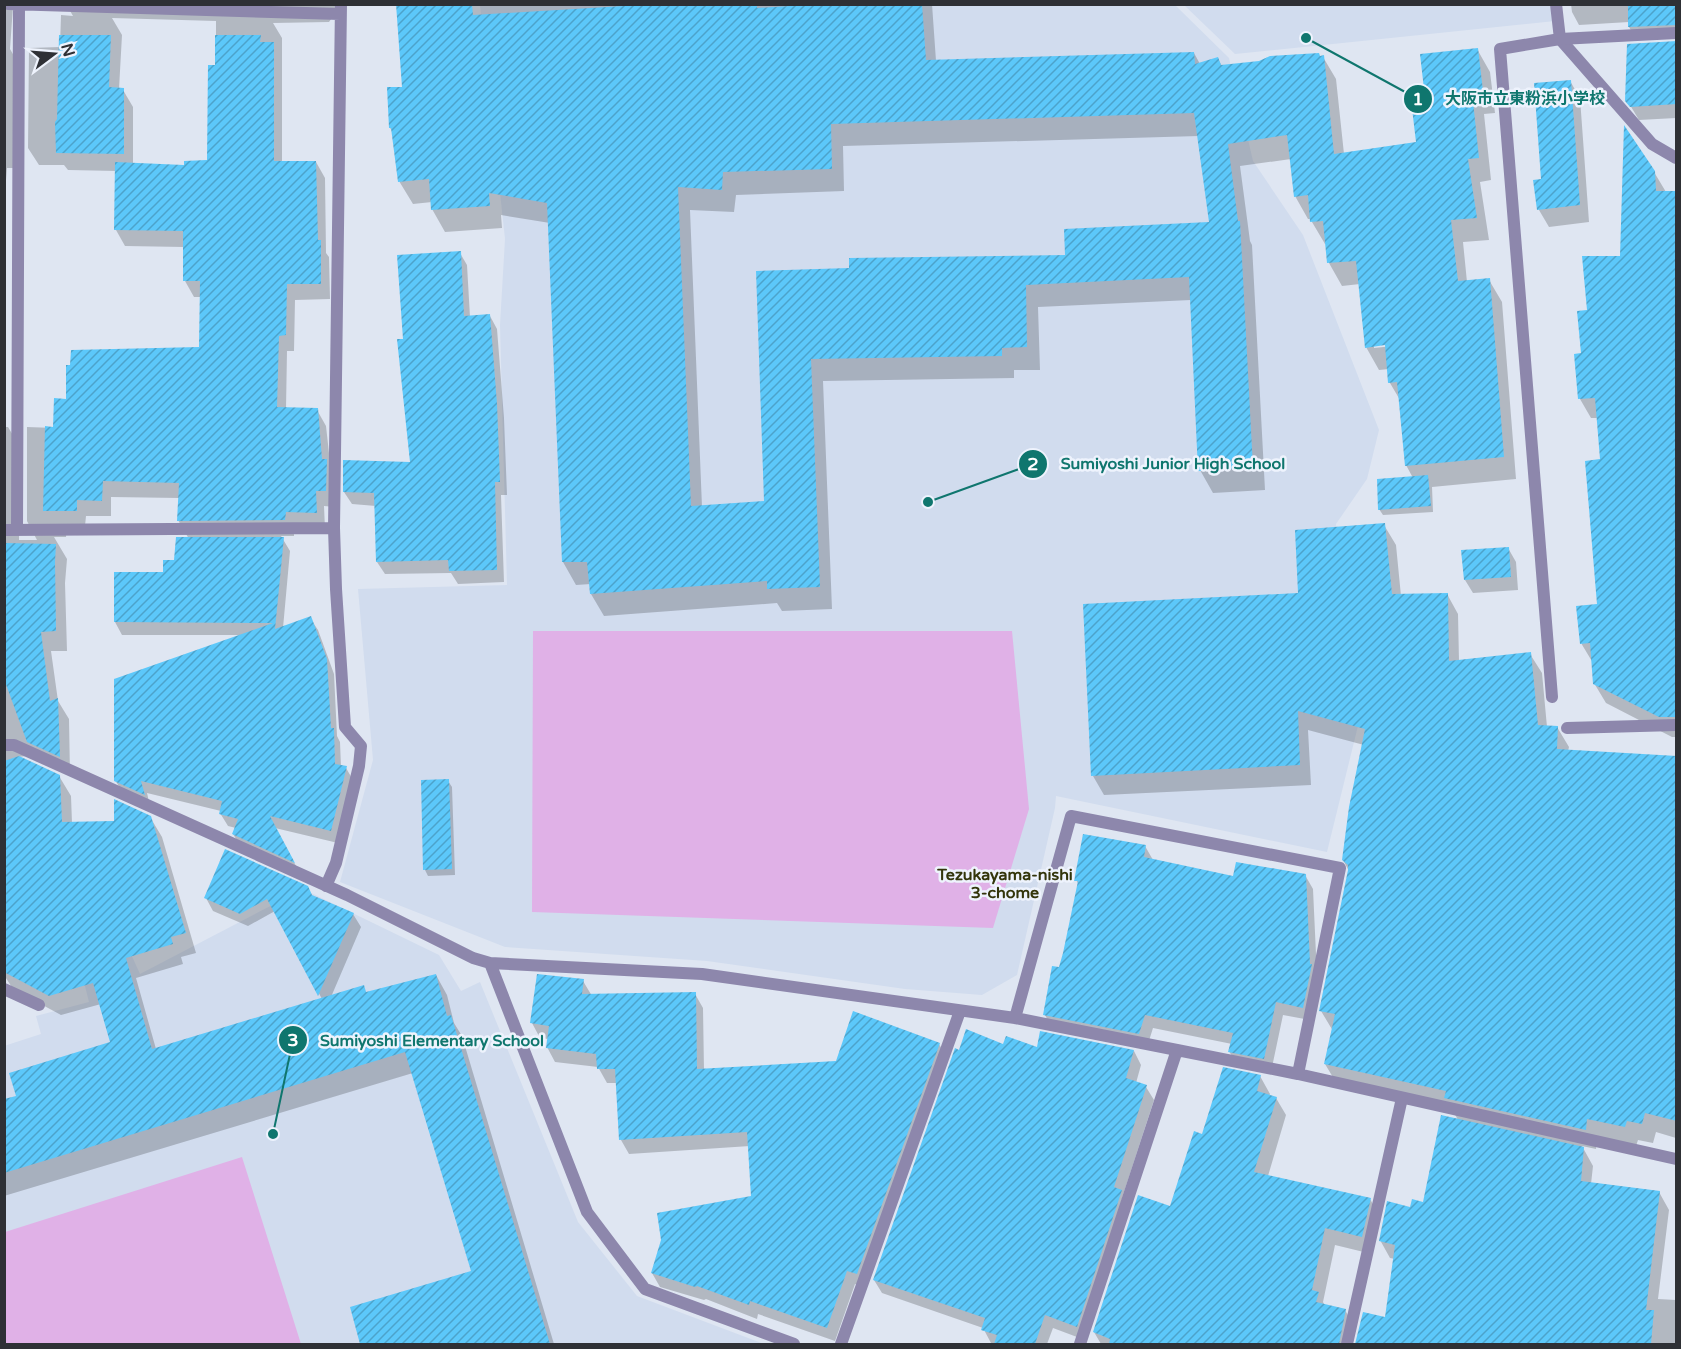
<svg xmlns="http://www.w3.org/2000/svg" width="1681" height="1349" font-family="'Varela Round','Noto Sans JP',sans-serif">
<style>
.built{fill:#d1dcee}
.park{fill:#e0b1e7}
.shadow{fill:#0003;fill-rule:evenodd}
.building{fill:url(#building-hatch);fill-rule:evenodd}
.lines{fill:none;stroke-linecap:round;stroke-linejoin:round}
.lane{stroke:#8d87ac;stroke-width:12}
.street{stroke:#8d87ac;stroke-width:12}
.labels{text-anchor:middle;dominant-baseline:central;stroke-width:5;stroke-linejoin:round;paint-order:stroke}
.neighbourhood-label{font-size:16px;font-weight:bold;fill:#33350b;stroke:#eef3fd}
.leader{fill:none;stroke:#0f766e;stroke-width:2}
.callout-dot{fill:#0f766e;stroke:#eef3fd;stroke-width:2}
.mark-label{font-size:18px;text-anchor:middle;font-weight:bold;fill:#fff}
.callout-label{font-size:16px;text-anchor:middle;font-weight:bold;fill:#0f766e;stroke:#eef3fd;stroke-width:5;stroke-linejoin:round;paint-order:stroke}
</style>
<defs>
<pattern id="building-hatch" width="6" height="6" patternUnits="userSpaceOnUse" patternTransform="scale(1.5)"><rect width="6" height="6" fill="#5cc8fa"/><path d="M-1 1l2-2M0 6l6-6M5 7l2-2" fill="none" stroke="#4ca3cb"/></pattern>
</defs>
<rect width="100%" height="100%" fill="#dfe6f2"/>
<path class="built" d="M 1554,4 L 1555,21 L 1235,54 L 1184,5 Z
M 480,5 L 1175,5 L 1229,58 L 1253,161 L 1303,235 L 1379,430 L 1367,479 L 1336,524 L 1328,624 L 1382,628 L 1327,852 L 1056,796 L 1055,808 L 1017,975 L 982,995 L 905,989 L 707,961 L 505,947 L 340,882 L 373,760 L 358,589 L 507,585 L 500,325 L 505,239 Z
M 303,889 L 439,955 L 461,991 L 480,982 L 578,1222 L 637,1296 L 764,1344 L 5,1344 L 4,1046 L 41,1034 L 36,1016 L 89,1002 L 80,966 L 130,952 L 140,974 Z"/>
<path class="park" d="M 533,631 L 1012,631 L 1029,809 L 993,928 L 532,912 Z
M 242,1157 L 301,1344 L 5,1344 L 5,1232 Z"/>
<path class="shadow" d="M 4,4 L 337,4 L 336,12 L 329,22 L 273,23 L 282,38 L 282,163 L 316,162 L 325,178 L 326,253 L 329,257 L 330,299 L 295,300 L 294,351 L 287,351 L 286,409 L 317,410 L 326,426 L 335,507 L 324,506 L 325,529 L 294,528 L 294,536 L 281,536 L 290,551 L 283,628 L 310,618 L 318,630 L 334,674 L 337,736 L 340,742 L 341,767 L 346,768 L 353,780 L 338,843 L 275,828 L 300,873 L 241,847 L 233,834 L 236,828 L 228,826 L 220,813 L 221,811 L 147,793 L 150,806 L 123,793 L 115,780 L 241,635 L 122,635 L 115,622 L 115,573 L 164,573 L 176,562 L 189,539 L 178,520 L 179,498 L 111,497 L 111,516 L 86,516 L 85,526 L 67,526 L 66,537 L 54,537 L 67,559 L 65,583 L 67,651 L 51,651 L 58,701 L 69,719 L 70,775 L 27,756 L 17,757 L 59,776 L 71,796 L 72,823 L 115,822 L 150,817 L 162,837 L 196,953 L 181,957 L 183,964 L 136,978 L 156,1049 L 322,999 L 275,911 L 248,926 L 213,911 L 206,898 L 312,896 L 353,914 L 361,927 L 331,997 L 363,987 L 367,994 L 436,975 L 447,995 L 454,1023 L 462,1036 L 554,1344 L 362,1344 L 351,1308 L 473,1272 L 413,1073 L 4,1196 L 4,1101 L 18,1097 L 112,1043 L 101,1004 L 61,1015 L 13,989 L 4,975 L 4,427 L 8,427 L 20,447 L 19,540 L 37,540 L 27,521 L 27,427 L 55,428 L 68,400 L 200,349 L 201,297 L 194,297 L 185,281 L 184,247 L 125,246 L 116,230 L 117,171 L 68,170 L 64,165 L 39,165 L 28,148 L 29,48 L 60,47 L 61,15 L 73,16 L 69,9 L 13,6 L 10,49 L 21,68 L 21,168 L 7,168 L 4,205 ZM 112,18 L 216,21 L 216,67 L 209,162 L 185,166 L 133,164 L 133,107 L 123,90 L 119,89 L 122,35 Z
M 397,4 L 932,4 L 936,61 L 1194,53 L 1200,64 L 1218,59 L 1222,66 L 1323,57 L 1336,79 L 1344,154 L 1417,143 L 1427,100 L 1477,49 L 1490,72 L 1495,113 L 1484,114 L 1491,180 L 1480,182 L 1489,240 L 1463,242 L 1467,282 L 1489,280 L 1502,302 L 1516,479 L 1432,487 L 1433,512 L 1383,515 L 1379,509 L 1413,478 L 1406,465 L 1400,400 L 1390,383 L 1389,369 L 1379,370 L 1366,347 L 1360,284 L 1342,286 L 1329,263 L 1327,244 L 1325,244 L 1312,222 L 1311,219 L 1308,219 L 1295,196 L 1291,159 L 1240,166 L 1250,241 L 1252,245 L 1265,490 L 1213,493 L 1200,470 L 1191,300 L 1038,307 L 1040,370 L 1014,370 L 1014,378 L 823,381 L 832,609 L 782,611 L 777,603 L 604,616 L 591,594 L 591,584 L 576,585 L 563,562 L 550,223 L 501,215 L 502,228 L 445,232 L 432,209 L 432,202 L 413,204 L 399,181 L 393,132 L 390,128 L 404,88 ZM 1199,136 L 1211,223 L 1066,256 L 851,269 L 757,273 L 766,502 L 702,507 L 690,210 L 734,212 L 736,195 L 844,191 L 843,146 ZM 1393,343 L 1393,346 L 1374,348 L 1374,345 Z
M 1571,4 L 1676,4 L 1676,38 L 1637,40 L 1629,27 L 1629,22 L 1579,25 L 1572,12 Z
M 1676,43 L 1676,118 L 1639,120 L 1627,100 Z
M 1570,81 L 1580,98 L 1589,222 L 1549,227 L 1539,210 L 1535,182 L 1542,180 Z
M 1654,172 L 1666,192 L 1676,192 L 1676,737 L 1672,737 L 1606,703 L 1594,683 L 1593,663 L 1581,643 L 1599,605 L 1602,460 L 1598,418 L 1591,418 L 1580,399 L 1583,355 L 1588,311 L 1621,257 Z
M 460,253 L 467,265 L 470,317 L 490,316 L 497,329 L 504,418 L 507,495 L 501,495 L 504,582 L 458,584 L 451,573 L 385,574 L 377,562 L 376,506 L 352,504 L 344,492 L 412,464 L 404,340 Z
M 1384,525 L 1396,545 L 1401,596 L 1447,594 L 1458,614 L 1459,661 L 1530,654 L 1542,673 L 1547,727 L 1557,727 L 1569,747 L 1568,751 L 1676,757 L 1676,1138 L 1656,1132 L 1653,1143 L 1638,1140 L 1636,1146 L 1597,1138 L 1596,1149 L 1582,1146 L 1593,1166 L 1591,1184 L 1659,1192 L 1669,1210 L 1658,1299 L 1676,1300 L 1676,1344 L 1620,1344 L 1611,1297 L 1577,1302 L 1581,1344 L 1356,1344 L 1364,1314 L 1386,1319 L 1395,1259 L 1390,1258 L 1380,1240 L 1411,1208 L 1424,1203 L 1458,1120 L 1452,1109 L 1337,1084 L 1325,1064 L 1333,1031 L 1321,1011 L 1349,871 L 1343,860 L 1364,745 L 1308,730 L 1311,785 L 1104,795 L 1093,776 L 1300,595 Z
M 1508,548 L 1516,562 L 1518,590 L 1473,593 L 1465,580 L 1463,551 Z
M 448,781 L 452,787 L 455,875 L 428,876 L 425,870 Z
M 1145,846 L 1153,860 L 1235,877 L 1305,875 L 1313,889 L 1317,976 L 1310,1020 L 1283,1015 L 1271,1072 L 1237,1065 L 1229,1051 L 1232,1044 L 1153,1028 L 1147,1047 L 1052,1028 L 1045,1015 L 1060,969 L 1079,885 L 1076,880 Z
M 583,981 L 592,996 L 695,994 L 703,1008 L 704,1070 L 838,1063 L 939,1044 L 947,1058 L 865,1288 L 855,1284 L 835,1341 L 758,1314 L 757,1319 L 706,1299 L 704,1300 L 660,1287 L 652,1273 L 753,1198 L 750,1146 L 629,1154 L 621,1140 L 617,1083 L 607,1083 L 598,1067 L 555,1062 L 547,1047 L 548,1039 L 540,1038 L 532,1023 Z
M 1004,1045 L 1038,1049 L 1134,1051 L 1141,1065 L 1136,1083 L 1146,1087 L 1154,1100 L 1123,1195 L 1085,1340 L 1053,1328 L 1047,1344 L 994,1344 L 991,1343 L 983,1328 L 882,1293 L 874,1280 Z
M 1260,1076 L 1270,1094 L 1269,1096 L 1276,1098 L 1286,1115 L 1268,1176 L 1370,1199 L 1380,1217 L 1372,1254 L 1335,1245 L 1323,1302 L 1325,1306 L 1345,1310 L 1355,1328 L 1352,1344 L 1128,1344 L 1138,1295 L 1136,1295 L 1114,1344 L 1101,1344 L 1094,1332 L 1171,1208 L 1203,1136 Z"/>
<path class="building" d="M 396,4 L 472,4 L 473,15 L 657,4 L 757,4 L 757,8 L 823,4 L 922,4 L 926,60 L 1194,52 L 1195,64 L 1218,57 L 1221,65 L 1259,61 L 1270,56 L 1319,53 L 1320,56 L 1324,55 L 1334,154 L 1416,142 L 1411,100 L 1425,98 L 1420,54 L 1478,48 L 1483,91 L 1472,92 L 1479,158 L 1468,159 L 1477,218 L 1451,220 L 1458,281 L 1490,278 L 1504,457 L 1405,466 L 1397,382 L 1388,383 L 1385,345 L 1365,348 L 1356,261 L 1327,263 L 1323,221 L 1310,222 L 1308,195 L 1294,197 L 1287,135 L 1228,144 L 1238,221 L 1240,221 L 1253,468 L 1198,471 L 1189,277 L 1026,285 L 1027,347 L 1002,348 L 1002,356 L 811,359 L 820,587 L 767,589 L 767,581 L 590,594 L 587,562 L 562,562 L 547,203 L 489,193 L 490,206 L 431,210 L 429,179 L 398,182 L 391,128 L 389,128 L 387,87 L 402,87 ZM 1194,113 L 1209,222 L 1064,229 L 1065,255 L 849,258 L 849,268 L 756,271 L 764,501 L 691,506 L 678,187 L 722,190 L 723,172 L 832,169 L 831,124 Z
M 1628,4 L 1677,4 L 1677,25 L 1628,27 Z
M 59,35 L 111,35 L 109,87 L 124,88 L 124,154 L 56,153 L 55,122 L 57,119 Z
M 215,35 L 261,35 L 260,42 L 274,42 L 274,161 L 316,161 L 318,240 L 321,240 L 321,284 L 287,284 L 286,335 L 279,336 L 277,407 L 318,408 L 322,459 L 327,459 L 326,491 L 316,491 L 317,513 L 286,512 L 285,520 L 177,521 L 179,483 L 103,481 L 102,501 L 77,500 L 77,511 L 43,511 L 45,426 L 53,427 L 54,398 L 66,399 L 66,365 L 70,365 L 71,350 L 199,347 L 200,281 L 183,281 L 183,231 L 114,230 L 115,162 L 184,165 L 184,161 L 207,160 L 208,65 L 215,65 Z
M 1677,41 L 1677,104 L 1630,107 L 1625,101 L 1627,44 Z
M 1571,80 L 1580,205 L 1537,210 L 1533,180 L 1541,179 L 1534,83 Z
M 1624,125 L 1655,171 L 1656,191 L 1677,191 L 1677,717 L 1659,717 L 1593,684 L 1590,643 L 1580,644 L 1576,606 L 1597,604 L 1585,461 L 1600,459 L 1595,398 L 1578,399 L 1574,354 L 1581,353 L 1577,311 L 1587,310 L 1582,256 L 1620,256 Z
M 461,251 L 464,316 L 490,314 L 497,404 L 500,482 L 495,482 L 497,570 L 449,571 L 448,560 L 376,562 L 374,493 L 343,492 L 343,460 L 410,462 L 397,339 L 403,339 L 397,255 Z
M 1428,475 L 1431,506 L 1378,510 L 1377,479 Z
M 1385,523 L 1392,594 L 1448,593 L 1449,661 L 1531,652 L 1538,725 L 1558,726 L 1557,749 L 1677,756 L 1677,1121 L 1645,1113 L 1642,1124 L 1627,1121 L 1625,1127 L 1587,1119 L 1586,1130 L 1444,1098 L 1446,1091 L 1324,1064 L 1335,1014 L 1319,1011 L 1348,870 L 1348,865 L 1342,860 L 1349,807 L 1365,729 L 1298,711 L 1300,765 L 1091,776 L 1083,604 L 1298,593 L 1295,530 Z
M 176,537 L 284,537 L 275,629 L 311,616 L 327,659 L 331,728 L 334,728 L 335,764 L 347,766 L 331,831 L 270,816 L 295,863 L 232,834 L 238,819 L 219,814 L 222,801 L 141,781 L 145,795 L 114,781 L 114,679 L 273,623 L 114,622 L 114,572 L 163,572 L 163,560 L 174,560 Z
M 4,543 L 56,544 L 55,562 L 56,631 L 41,632 L 50,701 L 58,698 L 60,757 L 27,742 L 4,679 Z
M 1509,547 L 1511,577 L 1464,580 L 1461,550 Z
M 19,756 L 60,775 L 62,822 L 114,821 L 114,799 L 151,816 L 186,933 L 171,937 L 173,944 L 126,958 L 152,1049 L 364,985 L 366,992 L 436,974 L 447,1016 L 451,1015 L 550,1344 L 360,1344 L 350,1307 L 471,1271 L 405,1052 L 4,1173 L 4,1099 L 16,1096 L 9,1073 L 110,1042 L 93,983 L 49,996 L 4,972 L 4,761 Z
M 449,779 L 452,869 L 423,870 L 421,780 Z
M 1083,834 L 1146,845 L 1144,857 L 1233,876 L 1236,862 L 1306,874 L 1310,964 L 1312,964 L 1303,1008 L 1276,1002 L 1264,1059 L 1228,1052 L 1233,1033 L 1145,1015 L 1139,1034 L 1043,1015 L 1052,966 L 1059,967 L 1063,953 L 1078,881 L 1074,881 Z
M 225,849 L 308,886 L 312,895 L 354,913 L 318,996 L 267,899 L 240,914 L 204,898 Z
M 537,974 L 584,979 L 582,994 L 696,992 L 697,1069 L 836,1061 L 853,1011 L 940,1043 L 857,1274 L 847,1271 L 827,1328 L 750,1301 L 749,1305 L 697,1286 L 695,1287 L 651,1273 L 661,1240 L 657,1213 L 751,1196 L 747,1132 L 619,1140 L 615,1069 L 597,1069 L 596,1054 L 546,1048 L 549,1026 L 530,1023 Z
M 966,1029 L 1003,1044 L 1006,1036 L 1037,1047 L 1040,1031 L 1134,1050 L 1126,1078 L 1147,1085 L 1114,1187 L 1122,1190 L 1077,1327 L 1045,1315 L 1035,1344 L 994,1344 L 997,1335 L 981,1330 L 985,1318 L 873,1280 L 955,1048 L 959,1050 Z
M 1223,1067 L 1261,1075 L 1257,1091 L 1277,1097 L 1254,1172 L 1371,1198 L 1362,1237 L 1325,1228 L 1312,1290 L 1319,1292 L 1316,1302 L 1346,1309 L 1339,1344 L 1109,1344 L 1110,1339 L 1093,1332 L 1138,1195 L 1170,1206 L 1194,1131 L 1202,1134 Z
M 1441,1115 L 1584,1147 L 1581,1181 L 1660,1191 L 1646,1310 L 1654,1310 L 1651,1344 L 1355,1344 L 1363,1312 L 1385,1317 L 1395,1245 L 1379,1241 L 1387,1201 L 1410,1207 L 1412,1199 L 1423,1202 Z"/>
<g class="lines">
<path class="lane" d="M 1560,39 L 1652,144 L 1676,158"/>
<path class="street" d="M 8,4 L 340,14
M 1556,4 L 1560,39
M 4,530 L 334,528
M 17,530 L 19,4
M 1552,697 L 1500,49 L 1560,39 L 1676,33
M 1567,728 L 1676,725
M 4,745 L 14,745 L 347,895 L 473,958 L 490,963 L 587,1212 L 645,1289 L 794,1344
M 326,886 L 336,863 L 359,766 L 361,746 L 345,727 L 336,589 L 334,528 L 341,4
M 490,963 L 702,974 L 1015,1018 L 1177,1050
M 4,989 L 39,1005
M 1015,1018 L 1071,816 L 1340,868 L 1298,1074
M 841,1344 L 960,1011
M 1080,1344 L 1177,1050 L 1298,1074 L 1676,1159
M 1347,1344 L 1402,1098"/>
</g>
<g class="labels">
<g class="neighbourhood-label">
<text x="1005" y="875">Tezukayama-nishi<tspan x="1005" dy="18">3-chome</tspan></text>
</g>
</g>
<path class="leader" d="M1306 38L1418 99M928 502L1033 464M273 1134L293 1040"/>
<g class="callout-dot">
<circle cx="1306" cy="38" r="6"/>
<circle cx="928" cy="502" r="6"/>
<circle cx="273" cy="1134" r="6"/>
<circle cx="1418" cy="99" r="15"/>
<circle cx="1033" cy="464" r="15"/>
<circle cx="293" cy="1040" r="15"/>
</g>
<g class="mark-label">
<text x="1418" y="105">1</text>
<text x="1033" y="470">2</text>
<text x="293" y="1046">3</text>
</g>
<g class="callout-label">
<text x="1525" y="104">大阪市立東粉浜小学校</text>
<text x="1173" y="469">Sumiyoshi Junior High School</text>
<text x="432" y="1046">Sumiyoshi Elementary School</text>
</g>
<rect width="1681" height="1349" fill="none" stroke="#2e3035" stroke-width="12"/>
<g transform="translate(54 54) rotate(74)" stroke="#eef3fd" stroke-width="4.5" paint-order="stroke">
<path d="M0-4.5L10 22L0 15L-10 22Z" fill="#2e3035"/>
<text y="-9" font-size="16" font-weight="bold" text-anchor="middle" fill="#2e3035">N</text>
</g>
</svg>
